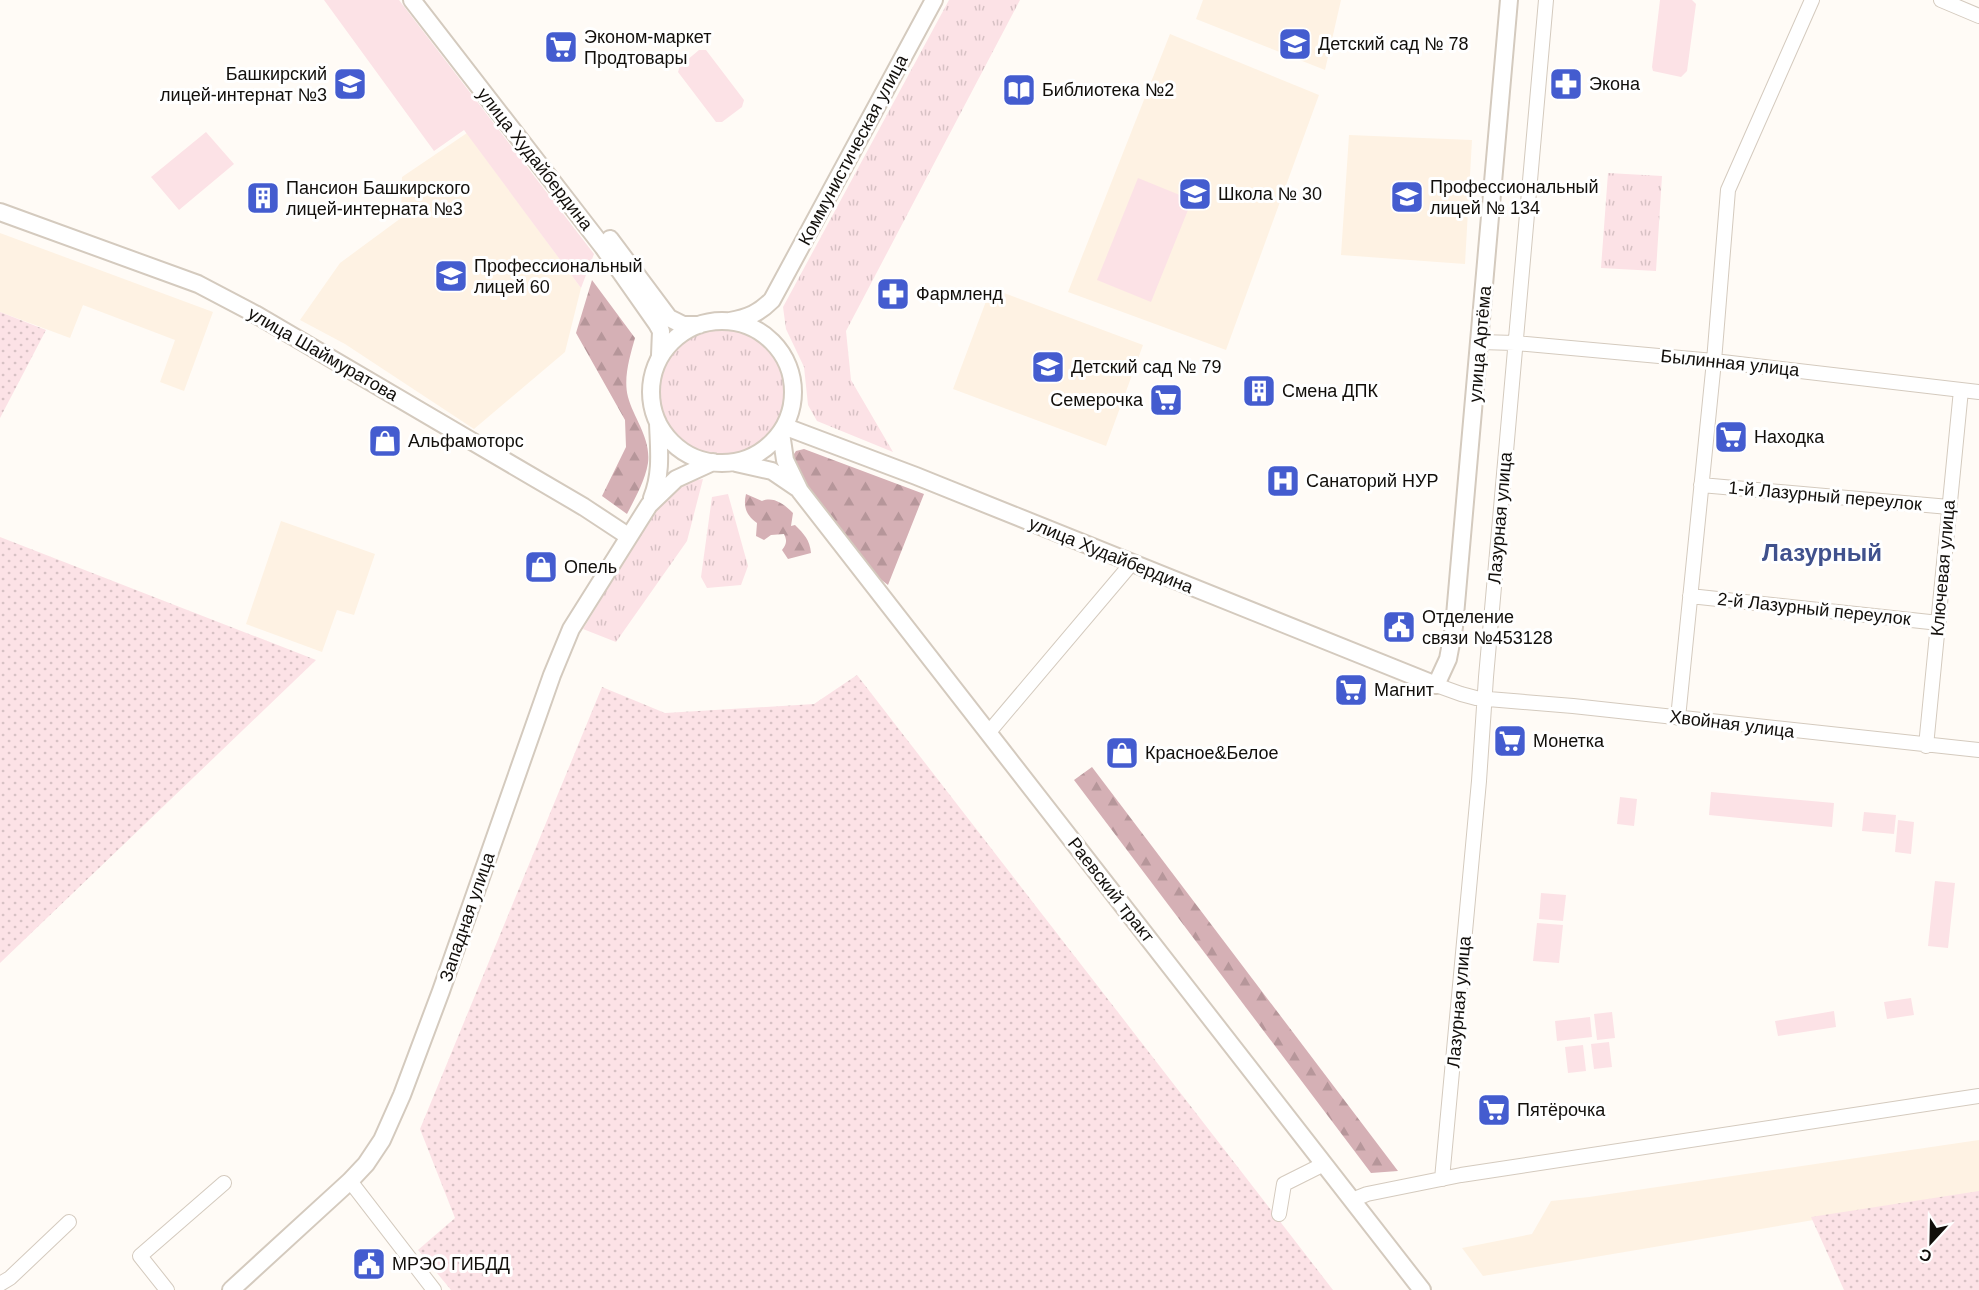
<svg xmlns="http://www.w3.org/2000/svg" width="1979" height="1290" font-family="Arial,sans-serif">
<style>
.built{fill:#fef2e3}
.grass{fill:url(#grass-tufts)}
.forest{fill:url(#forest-firs)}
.park{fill:#fce2e6}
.garden{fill:url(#garden-dots)}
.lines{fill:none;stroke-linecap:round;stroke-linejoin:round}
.minor-casing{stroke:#d4cabe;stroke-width:16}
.major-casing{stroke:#d4cabe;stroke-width:20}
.minor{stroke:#fff;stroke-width:14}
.major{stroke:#fff;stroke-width:16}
.labels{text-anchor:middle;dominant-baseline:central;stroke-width:6;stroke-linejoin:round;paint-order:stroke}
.poi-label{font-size:18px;fill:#120f0b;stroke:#fff;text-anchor:start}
.street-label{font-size:18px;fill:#120f0b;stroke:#fff}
.district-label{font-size:24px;font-weight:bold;fill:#40518d;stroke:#fff}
</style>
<defs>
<pattern id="grass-tufts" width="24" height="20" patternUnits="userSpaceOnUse" patternTransform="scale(1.5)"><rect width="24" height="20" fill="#fce2e6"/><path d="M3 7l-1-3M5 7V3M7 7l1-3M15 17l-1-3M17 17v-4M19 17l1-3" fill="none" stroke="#d7c1c4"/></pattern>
<pattern id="forest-firs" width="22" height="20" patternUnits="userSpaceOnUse" patternTransform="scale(1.5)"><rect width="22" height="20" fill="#d5b0b5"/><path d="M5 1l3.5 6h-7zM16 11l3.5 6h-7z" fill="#b6969a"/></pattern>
<pattern id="garden-dots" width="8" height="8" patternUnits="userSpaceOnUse" patternTransform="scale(1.5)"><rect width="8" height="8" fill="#fce2e6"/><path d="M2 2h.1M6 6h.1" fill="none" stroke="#d7c1c4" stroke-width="1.8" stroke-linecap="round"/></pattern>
</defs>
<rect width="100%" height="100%" fill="#fffbf6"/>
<path class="built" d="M 1203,0 L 1341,0 L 1325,70 L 1196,19 Z
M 1170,34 L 1319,95 L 1226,350 L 1068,292 Z
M 467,133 L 581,288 L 565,352 L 474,429 L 345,344 L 300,320 L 340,263 L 401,218 L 402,177 Z
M 1349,135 L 1472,140 L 1465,264 L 1341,255 Z
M 0,233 L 213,312 L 184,391 L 160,382 L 175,340 L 83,305 L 70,338 L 0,312 Z
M 991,288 L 1143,345 L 1106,446 L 953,389 Z
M 281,521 L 375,554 L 354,615 L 337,610 L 322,652 L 246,624 Z
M 1979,1140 L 1979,1192 L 1483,1276 L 1462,1248 L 1532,1234 L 1551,1201 L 1589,1197 Z"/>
<path class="grass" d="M 949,0 L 1020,0 L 846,331 L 851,380 L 893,452 L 817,421 L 808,405 L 804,367 L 786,329 L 783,307 Z
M 1608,173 L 1662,176 L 1656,271 L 1601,268 Z
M659 392a63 63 0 1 1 126 0a63 63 0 1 1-126 0Z
M 703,479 L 687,541 L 616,642 L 583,629 L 660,502 L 686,482 Z
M 728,494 L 748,566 L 741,585 L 707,588 L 701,577 L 712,497 Z"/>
<path class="forest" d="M 592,280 L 635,338 C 630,356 623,378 628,397 C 634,419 651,438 648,463 C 645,481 635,498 627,514 L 602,496 L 626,447 L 625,420 L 576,333 Z
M 804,449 L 924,494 L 888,585 L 875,575 L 803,487 L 792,457 L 796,451 Z
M 746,494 L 762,501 C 774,496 785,505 793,513 L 791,526 L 795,525 C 804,534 810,540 811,553 L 788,559 L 782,550 C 787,544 787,540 784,534 L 771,535 L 764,540 L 756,536 L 757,523 C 746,515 743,507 746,494 Z
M 1092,767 L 1398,1171 L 1371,1173 L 1074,780 Z"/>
<path class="park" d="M 324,0 L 399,0 L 594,254 L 581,288 L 464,130 L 434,151 Z
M 1660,0 L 1692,0 L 1696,4 L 1687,71 L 1681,77 L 1653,71 L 1652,67 Z
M 699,50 L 706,50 L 744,100 L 742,107 L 722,122 L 716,122 L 678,72 L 680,66 Z
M 206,132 L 234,164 L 179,210 L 151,177 Z
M 1138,178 L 1192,200 L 1151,302 L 1097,280 Z
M 1711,792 L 1834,803 L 1832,827 L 1709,815 Z
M 1620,797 L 1637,799 L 1634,826 L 1617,824 Z
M 1864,812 L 1896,815 L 1894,834 L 1862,831 Z
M 1898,820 L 1914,822 L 1911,854 L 1895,852 Z
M 1935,881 L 1955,883 L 1948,948 L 1928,946 Z
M 1541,893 L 1566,895 L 1563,921 L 1539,919 Z
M 1537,923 L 1563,925 L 1559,963 L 1533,961 Z
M 1911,998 L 1914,1015 L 1887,1019 L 1884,1002 Z
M 1834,1011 L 1836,1027 L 1778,1036 L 1775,1021 Z
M 1612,1012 L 1615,1038 L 1597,1040 L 1594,1014 Z
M 1590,1017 L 1592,1037 L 1557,1041 L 1555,1021 Z
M 1609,1042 L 1612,1067 L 1594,1069 L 1591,1044 Z
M 1583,1045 L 1586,1071 L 1568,1073 L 1565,1047 Z"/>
<path class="garden" d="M 0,312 L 46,330 L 0,418 Z
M 0,537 L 316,660 L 0,963 Z
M 857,675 L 1333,1290 L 451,1290 L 418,1250 L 455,1218 L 420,1129 L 602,687 L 665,713 L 814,704 Z
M 1979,1191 L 1979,1290 L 1844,1290 L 1811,1217 Z"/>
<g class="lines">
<defs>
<path id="minor" d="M 1941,0 L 1979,16
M 1480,342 L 1515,343 L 1714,361 L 1979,392
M 1701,485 L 1949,507
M 1690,596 L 1939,623
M 1436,685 L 1461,694 L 1476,698 L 1573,706 L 1979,750
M 1678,718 L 1714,361 L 1728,190 L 1812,0
M 989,732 L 1132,563
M 1926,746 L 1961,390
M 1442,1179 L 1479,781 L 1486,677 L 1546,0
M 350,1181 L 434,1290
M 1352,1200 L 1367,1194 L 1461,1175 L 1979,1096
M 1279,1214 L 1284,1184 L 1324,1164
M 0,1284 L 10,1278 L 69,1222
M 167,1290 L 140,1256 L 224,1183"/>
<path id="major" d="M 412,0 L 603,247 L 657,324 L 661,331 L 660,355
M 0,212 L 198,284 L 255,314 L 584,507 L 628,536
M 610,239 L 669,318 L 683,325 L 699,325
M 730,321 C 748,318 759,313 772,300 L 934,0
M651 392a71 71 0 1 1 142 0a71 71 0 1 1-142 0Z
M 786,427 L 916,476 L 1436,685 L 1448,659 L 1454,627 L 1509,0
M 781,433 L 785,460 L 800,491 L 1422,1290
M 736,463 L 772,471 L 797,488
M 652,498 C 662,473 659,450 658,423
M 231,1290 L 350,1181 L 366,1164 L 382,1140 L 402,1095 L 441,991 L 552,675 L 571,629 L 649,505 L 676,479 L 713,462"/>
</defs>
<use href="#minor" class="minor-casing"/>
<use href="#major" class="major-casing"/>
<use href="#minor" class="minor"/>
<use href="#major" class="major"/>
</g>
<defs>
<symbol id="school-square" viewBox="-11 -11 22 22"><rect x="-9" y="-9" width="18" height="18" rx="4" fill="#445ccf" stroke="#fff"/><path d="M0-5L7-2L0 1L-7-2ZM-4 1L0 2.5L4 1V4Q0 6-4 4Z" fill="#fff"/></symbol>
<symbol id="supermarket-square" viewBox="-11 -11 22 22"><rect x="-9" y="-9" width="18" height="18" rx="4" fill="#445ccf" stroke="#fff"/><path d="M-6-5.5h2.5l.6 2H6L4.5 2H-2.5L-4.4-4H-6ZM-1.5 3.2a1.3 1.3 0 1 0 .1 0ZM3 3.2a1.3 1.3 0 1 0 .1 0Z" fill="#fff"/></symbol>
<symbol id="pharmacy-square" viewBox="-11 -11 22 22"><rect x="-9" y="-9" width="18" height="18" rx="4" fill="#445ccf" stroke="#fff"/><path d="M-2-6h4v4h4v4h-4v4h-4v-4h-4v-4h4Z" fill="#fff"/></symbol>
<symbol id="library-square" viewBox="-11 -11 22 22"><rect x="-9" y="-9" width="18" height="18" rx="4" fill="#445ccf" stroke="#fff"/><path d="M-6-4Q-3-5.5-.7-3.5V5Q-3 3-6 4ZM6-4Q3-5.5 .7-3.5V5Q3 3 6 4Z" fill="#fff"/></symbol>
<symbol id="university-square" viewBox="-11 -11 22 22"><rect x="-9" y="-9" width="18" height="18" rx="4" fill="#445ccf" stroke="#fff"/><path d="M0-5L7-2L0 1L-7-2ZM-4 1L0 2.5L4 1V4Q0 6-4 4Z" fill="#fff"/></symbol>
<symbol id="building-square" viewBox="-11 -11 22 22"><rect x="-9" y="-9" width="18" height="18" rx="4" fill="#445ccf" stroke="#fff"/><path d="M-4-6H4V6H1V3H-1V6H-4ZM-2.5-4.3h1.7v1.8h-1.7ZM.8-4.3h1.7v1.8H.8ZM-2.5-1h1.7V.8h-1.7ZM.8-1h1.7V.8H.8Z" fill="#fff"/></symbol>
<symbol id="shop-square" viewBox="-11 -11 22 22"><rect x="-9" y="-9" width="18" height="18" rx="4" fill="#445ccf" stroke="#fff"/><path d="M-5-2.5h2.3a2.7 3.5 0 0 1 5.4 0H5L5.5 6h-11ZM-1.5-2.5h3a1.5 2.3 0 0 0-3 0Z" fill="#fff"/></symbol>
<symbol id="hospital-square" viewBox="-11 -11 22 22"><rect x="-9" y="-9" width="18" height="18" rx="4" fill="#445ccf" stroke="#fff"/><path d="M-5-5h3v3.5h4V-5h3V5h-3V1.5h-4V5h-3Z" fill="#fff"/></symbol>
<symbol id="civic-square" viewBox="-11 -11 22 22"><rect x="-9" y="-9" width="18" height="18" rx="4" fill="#445ccf" stroke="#fff"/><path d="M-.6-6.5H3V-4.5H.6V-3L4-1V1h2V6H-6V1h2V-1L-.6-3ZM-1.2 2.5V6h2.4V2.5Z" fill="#fff"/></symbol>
</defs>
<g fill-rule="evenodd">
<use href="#school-square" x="1276" y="25" width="38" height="38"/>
<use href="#supermarket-square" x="542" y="28" width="38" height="38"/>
<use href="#school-square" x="331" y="65" width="38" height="38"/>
<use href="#pharmacy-square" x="1547" y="65" width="38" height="38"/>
<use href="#library-square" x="1000" y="71" width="38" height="38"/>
<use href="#school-square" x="1176" y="175" width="38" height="38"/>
<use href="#university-square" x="1388" y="178" width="38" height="38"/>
<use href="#building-square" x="244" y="179" width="38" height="38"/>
<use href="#university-square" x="432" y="257" width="38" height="38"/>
<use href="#pharmacy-square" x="874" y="275" width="38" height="38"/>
<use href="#school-square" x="1029" y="348" width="38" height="38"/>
<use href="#building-square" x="1240" y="372" width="38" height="38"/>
<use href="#supermarket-square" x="1147" y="381" width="38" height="38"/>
<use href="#supermarket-square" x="1712" y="418" width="38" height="38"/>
<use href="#shop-square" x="366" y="422" width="38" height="38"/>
<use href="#hospital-square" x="1264" y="462" width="38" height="38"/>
<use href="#shop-square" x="522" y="548" width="38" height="38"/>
<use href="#civic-square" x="1380" y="608" width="38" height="38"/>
<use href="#supermarket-square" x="1332" y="671" width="38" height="38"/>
<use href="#supermarket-square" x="1491" y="722" width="38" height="38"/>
<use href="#shop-square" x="1103" y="734" width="38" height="38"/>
<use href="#supermarket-square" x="1475" y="1091" width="38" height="38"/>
<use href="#civic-square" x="350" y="1245" width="38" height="38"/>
</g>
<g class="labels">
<g class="poi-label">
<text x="584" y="37">Эконом-маркет<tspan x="584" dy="21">Продтовары</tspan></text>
<text x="1318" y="44">Детский сад № 78</text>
<text x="327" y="74" text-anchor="end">Башкирский<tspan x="327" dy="21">лицей-интернат №3</tspan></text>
<text x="1589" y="84">Экона</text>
<text x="1042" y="90">Библиотека №2</text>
<text x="1430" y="187">Профессиональный<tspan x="1430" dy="21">лицей № 134</tspan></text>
<text x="286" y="188">Пансион Башкирского<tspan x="286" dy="21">лицей-интерната №3</tspan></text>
<text x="1218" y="194">Школа № 30</text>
<text x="474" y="266">Профессиональный<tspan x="474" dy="21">лицей 60</tspan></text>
<text x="916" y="294">Фармленд</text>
<text x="1071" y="367">Детский сад № 79</text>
<text x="1282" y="391">Смена ДПК</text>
<text x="1143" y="400" text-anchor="end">Семерочка</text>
<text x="1754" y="437">Находка</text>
<text x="408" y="441">Альфамоторс</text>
<text x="1306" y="481">Санаторий НУР</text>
<text x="564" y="567">Опель</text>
<text x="1422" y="617">Отделение<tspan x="1422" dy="21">связи №453128</tspan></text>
<text x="1374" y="690">Магнит</text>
<text x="1533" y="741">Монетка</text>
<text x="1145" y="753">Красное&amp;Белое</text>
<text x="1517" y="1110">Пятёрочка</text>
<text x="392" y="1264">МРЭО ГИБДД</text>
</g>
<g class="street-label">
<text transform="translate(853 150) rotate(-62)">Коммунистическая улица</text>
<text transform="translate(535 159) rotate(52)">улица Худайбердина</text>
<text transform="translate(1480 344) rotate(-85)">улица Артёма</text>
<text transform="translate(323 354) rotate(30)">улица Шаймуратова</text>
<text transform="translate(1730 363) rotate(6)">Былинная улица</text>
<text transform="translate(1825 496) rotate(5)">1-й Лазурный переулок</text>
<text transform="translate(1500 518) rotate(-85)">Лазурная улица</text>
<text transform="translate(1111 555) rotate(22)">улица Худайбердина</text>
<text transform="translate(1943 568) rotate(-85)">Ключевая улица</text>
<text transform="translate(1814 609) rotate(6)">2-й Лазурный переулок</text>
<text transform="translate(1732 724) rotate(7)">Хвойная улица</text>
<text transform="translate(1111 890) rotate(52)">Раевский тракт</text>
<text transform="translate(467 917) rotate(-71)">Западная улица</text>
<text transform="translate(1459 1002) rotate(-85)">Лазурная улица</text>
</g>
<g class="district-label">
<text x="1822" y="552">Лазурный</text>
</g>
</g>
<g transform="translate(1931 1242) rotate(202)" stroke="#ffffff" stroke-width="4.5" paint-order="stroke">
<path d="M0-4.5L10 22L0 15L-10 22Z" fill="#120f0b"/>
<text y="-9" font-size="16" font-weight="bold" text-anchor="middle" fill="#120f0b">С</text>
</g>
</svg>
